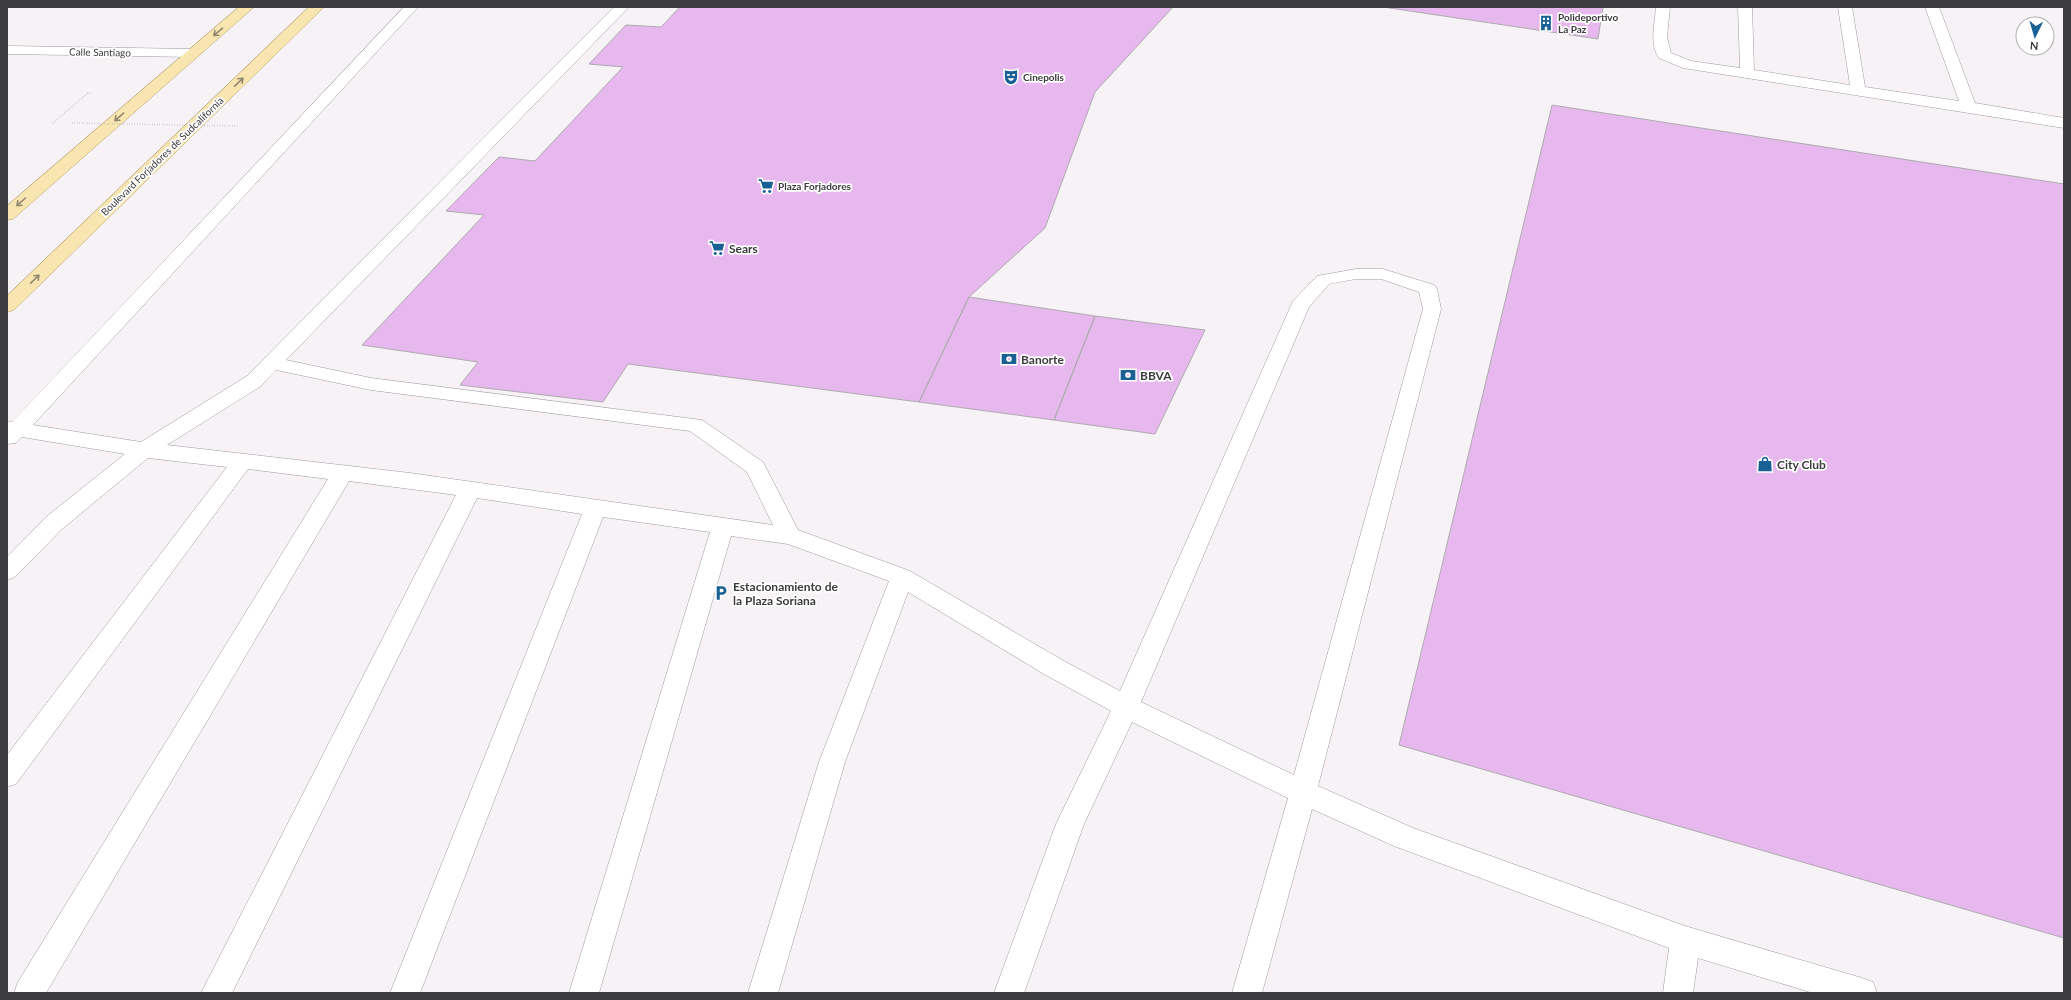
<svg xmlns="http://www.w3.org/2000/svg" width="2071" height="1000" font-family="Lato,sans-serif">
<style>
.building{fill:#e6b8ee;stroke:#aeabaf}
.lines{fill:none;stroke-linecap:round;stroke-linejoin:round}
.lane-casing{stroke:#9e9b9e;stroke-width:1}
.street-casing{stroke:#9e9b9e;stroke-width:1}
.primary-casing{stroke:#b39e65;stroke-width:1}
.path{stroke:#adaaad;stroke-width:1.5;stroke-dasharray:0.5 2;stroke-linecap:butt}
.lane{fill:#fff;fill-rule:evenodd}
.street{fill:#fff;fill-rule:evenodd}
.primary{fill:#f8e5af;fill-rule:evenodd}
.path-bridge{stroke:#adaaad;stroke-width:1.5;stroke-dasharray:0.5 2;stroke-linecap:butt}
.oneway{stroke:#918870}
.labels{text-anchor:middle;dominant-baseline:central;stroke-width:3.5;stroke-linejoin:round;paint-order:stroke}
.far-poi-label{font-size:10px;font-weight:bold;fill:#3c3b3d;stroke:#fff;text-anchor:start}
.far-street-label{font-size:10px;fill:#3c3b3d;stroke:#fff}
.poi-label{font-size:12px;font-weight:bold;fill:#3c3b3d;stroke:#fff;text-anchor:start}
</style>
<rect width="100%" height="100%" fill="#f6f2f6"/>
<path class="building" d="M 680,7 L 1173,7 L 1095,92 L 1045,228 L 969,297 L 919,402 L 628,364 L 603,402 L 460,385 L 478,362 L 362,345 L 484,215 L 446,211 L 499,157 L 535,161 L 623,67 L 589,64 L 626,25 L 661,27 Z
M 1383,7 L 1603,7 L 1598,39 Z
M 1552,105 L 2064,184 L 2064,938 L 1399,745 Z
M 969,297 L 1095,316 L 1054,420 L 919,402 Z
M 1095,316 L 1205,330 L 1155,434 L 1054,420 Z"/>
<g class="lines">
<defs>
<path id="lane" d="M 404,7 L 418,7 L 33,425 L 141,442 L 247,376 L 614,7 L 629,7 L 286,360 L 371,378 L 702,420 L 763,462 L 798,530 L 910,571 L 1062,660 L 1120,691 L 1293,301 L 1317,276 L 1356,269 L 1383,269 L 1434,285 L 1437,289 L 1441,309 L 1318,786 L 1413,828 L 1685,926 L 1862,978 L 1873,982 L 1877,993 L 1813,993 L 1698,958 L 1693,993 L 1663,993 L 1669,948 L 1394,846 L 1312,809 L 1262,993 L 1232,993 L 1288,798 L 1132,722 L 1084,824 L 1024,993 L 994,993 L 1056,824 L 1111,711 L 1044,674 L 908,592 L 845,762 L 778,993 L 748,993 L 819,762 L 889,581 L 788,544 L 731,536 L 599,993 L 569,993 L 710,532 L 603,517 L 420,993 L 390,993 L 582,514 L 477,498 L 232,993 L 201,993 L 456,495 L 349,481 L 46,993 L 14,993 L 18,982 L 328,479 L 248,469 L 16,784 L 7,787 L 7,755 L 227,467 L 148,458 L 62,529 L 15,577 L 7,580 L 7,557 L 46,517 L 125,454 L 22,437 L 16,443 L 7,444 L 7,421 L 12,422 ZM 1356,279 L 1381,279 L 1419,292 L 1423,309 L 1294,775 L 1141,702 L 1309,307 L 1329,284 ZM 276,370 L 371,390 L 690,431 L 747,472 L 773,525 L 410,473 L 167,445 L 261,386 Z
M 1656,7 L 1670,7 L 1667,37 L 1671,53 L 1691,61 L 1740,68 L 1738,7 L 1752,7 L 1754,70 L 1850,85 L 1838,7 L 1852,7 L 1865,87 L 1959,101 L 1925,7 L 1939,7 L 1975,103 L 2064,118 L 2064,128 L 1683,68 L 1659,58 C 1649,44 1655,23 1656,7 Z"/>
<path id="street" d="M 7,46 L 193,49 L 198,50 L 200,53 L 198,56 L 193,57 L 7,54 Z"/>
<path id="primary" d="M 239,7 L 254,7 L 13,219 L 7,220 L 7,206 Z
M 309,7 L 324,7 L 14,310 L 7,312 L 7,296 Z"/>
</defs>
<use href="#lane" class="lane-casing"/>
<use href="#street" class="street-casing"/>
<use href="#primary" class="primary-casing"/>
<path class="path" d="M 53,123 L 88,93 L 92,93"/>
<use href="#lane" class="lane"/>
<use href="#street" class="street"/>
<use href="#primary" class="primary"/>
<path class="path-bridge" d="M 72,123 L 239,126"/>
</g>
<defs><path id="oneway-shaft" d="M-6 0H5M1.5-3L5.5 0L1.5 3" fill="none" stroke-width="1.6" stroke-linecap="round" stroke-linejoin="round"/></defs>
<g class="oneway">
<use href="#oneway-shaft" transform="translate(218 32) rotate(140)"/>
<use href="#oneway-shaft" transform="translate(239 82) rotate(-44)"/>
<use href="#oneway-shaft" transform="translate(119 117) rotate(139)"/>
<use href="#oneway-shaft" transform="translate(21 202) rotate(138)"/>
<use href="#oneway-shaft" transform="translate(35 279) rotate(-44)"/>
</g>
<defs>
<symbol id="building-bare" viewBox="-9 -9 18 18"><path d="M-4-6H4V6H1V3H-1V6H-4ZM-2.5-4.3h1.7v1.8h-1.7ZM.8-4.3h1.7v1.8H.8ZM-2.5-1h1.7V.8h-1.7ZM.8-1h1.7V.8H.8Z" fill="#196195" stroke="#fff" stroke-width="2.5" paint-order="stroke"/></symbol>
<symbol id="theatre-bare" viewBox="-9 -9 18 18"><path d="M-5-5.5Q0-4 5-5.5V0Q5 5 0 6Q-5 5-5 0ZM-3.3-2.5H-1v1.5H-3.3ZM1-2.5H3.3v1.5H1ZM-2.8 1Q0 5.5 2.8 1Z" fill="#196195" stroke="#fff" stroke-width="2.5" paint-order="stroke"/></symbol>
<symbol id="supermarket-bare" viewBox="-9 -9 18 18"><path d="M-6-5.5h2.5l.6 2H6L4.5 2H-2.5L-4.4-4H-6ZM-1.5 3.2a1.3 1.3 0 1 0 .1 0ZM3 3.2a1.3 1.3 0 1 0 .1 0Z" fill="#196195" stroke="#fff" stroke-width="2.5" paint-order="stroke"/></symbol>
<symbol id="bank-bare" viewBox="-9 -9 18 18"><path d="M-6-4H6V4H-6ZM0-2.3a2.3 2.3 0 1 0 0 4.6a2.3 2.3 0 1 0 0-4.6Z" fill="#196195" stroke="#fff" stroke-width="2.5" paint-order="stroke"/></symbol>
<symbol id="shop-bare" viewBox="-9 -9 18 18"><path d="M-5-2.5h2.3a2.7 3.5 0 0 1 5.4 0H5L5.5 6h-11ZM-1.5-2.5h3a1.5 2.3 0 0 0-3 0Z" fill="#196195" stroke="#fff" stroke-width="2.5" paint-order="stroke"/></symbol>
<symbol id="parking-bare" viewBox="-9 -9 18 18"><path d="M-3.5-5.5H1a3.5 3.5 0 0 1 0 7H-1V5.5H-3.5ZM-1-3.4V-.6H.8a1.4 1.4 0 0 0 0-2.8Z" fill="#196195" stroke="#fff" stroke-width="2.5" paint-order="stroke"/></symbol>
</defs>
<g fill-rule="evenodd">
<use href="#building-bare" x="1535" y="12" width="22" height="22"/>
<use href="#theatre-bare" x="1000" y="66" width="22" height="22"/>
<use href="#supermarket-bare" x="755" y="175" width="22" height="22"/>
<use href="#supermarket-bare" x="706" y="237" width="22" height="22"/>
<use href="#bank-bare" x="998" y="348" width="22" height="22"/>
<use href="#bank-bare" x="1117" y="364" width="22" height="22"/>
<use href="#shop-bare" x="1754" y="453" width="22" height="22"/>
<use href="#parking-bare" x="710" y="582" width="22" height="22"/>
</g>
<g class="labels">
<g class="far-poi-label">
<text x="1558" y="17">Polideportivo<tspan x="1558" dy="12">La Paz</tspan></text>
<text x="1023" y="77">Cinepolis</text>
<text x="778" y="186">Plaza Forjadores</text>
</g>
<g class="far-street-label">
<text transform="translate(100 52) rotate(1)">Calle Santiago</text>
<text transform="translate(162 156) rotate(-44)">Boulevard Forjadores de Sudcalifornia</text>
</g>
<g class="poi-label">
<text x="729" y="248">Sears</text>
<text x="1021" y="359">Banorte</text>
<text x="1140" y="375">BBVA</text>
<text x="1777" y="464">City Club</text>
<text x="733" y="586">Estacionamiento de<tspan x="733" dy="14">la Plaza Soriana</tspan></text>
</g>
</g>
<rect width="2071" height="1000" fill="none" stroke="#3c3b3d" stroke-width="16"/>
<g transform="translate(2035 36) rotate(185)"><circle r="19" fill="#ffffff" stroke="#b1b1b1"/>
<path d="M0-3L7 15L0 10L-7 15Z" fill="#196195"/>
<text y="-6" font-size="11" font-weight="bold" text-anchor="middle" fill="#3c3b3d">N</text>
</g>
</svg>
